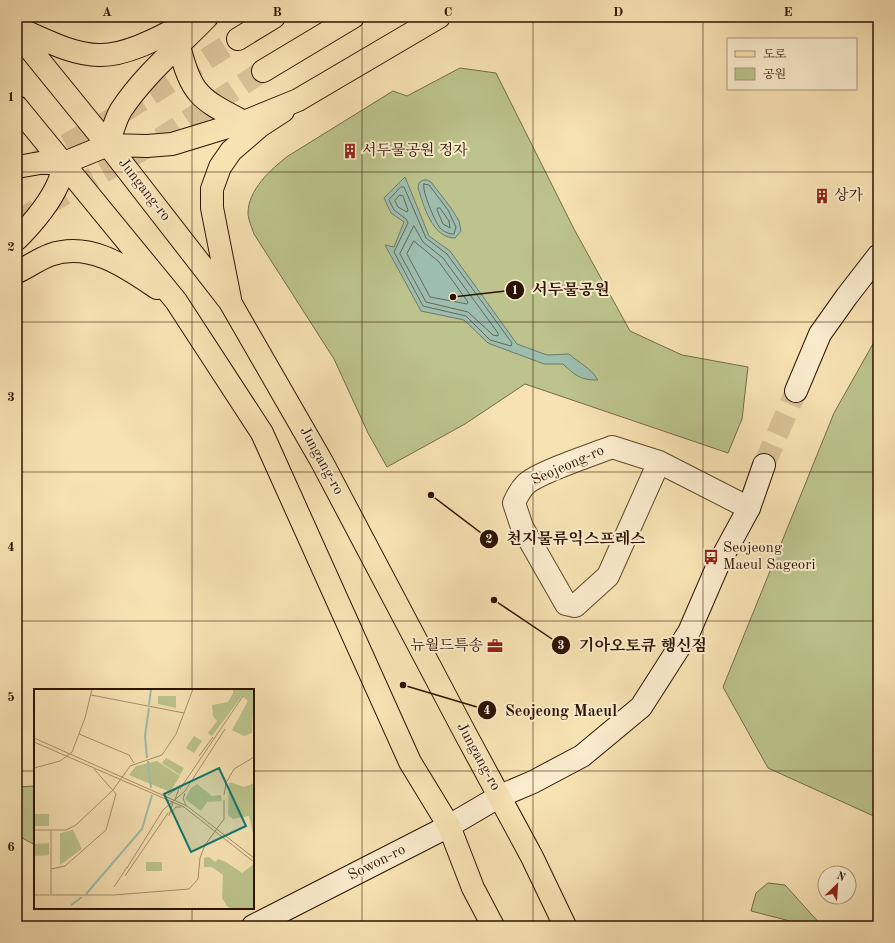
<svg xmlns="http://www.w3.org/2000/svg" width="895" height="943" font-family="'Old Standard TT','Noto Serif KR',serif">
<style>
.green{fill:#bcc38c;stroke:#746b46}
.water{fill:#9dbdae;stroke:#707969}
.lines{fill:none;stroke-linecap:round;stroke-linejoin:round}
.shore{stroke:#656858;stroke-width:1}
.secondary-tunnel{stroke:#d9c397;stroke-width:22;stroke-dasharray:22 11;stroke-linecap:butt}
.highway-tunnel{stroke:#d9c397;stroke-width:22;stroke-dasharray:22 11;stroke-linecap:butt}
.street-casing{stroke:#60472d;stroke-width:24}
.secondary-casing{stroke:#2d1301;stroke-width:24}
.primary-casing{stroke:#2d1301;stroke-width:24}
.highway-casing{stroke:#2d1301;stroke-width:24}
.street{stroke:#faeccd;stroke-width:22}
.secondary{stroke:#faeccd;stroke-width:22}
.primary{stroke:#f7e2b2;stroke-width:22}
.highway{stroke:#f7e2b2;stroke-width:22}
.grid{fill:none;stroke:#2d1301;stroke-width:1;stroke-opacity:0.55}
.labels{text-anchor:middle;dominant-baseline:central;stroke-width:4;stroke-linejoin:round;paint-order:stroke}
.poi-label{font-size:15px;fill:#2d1301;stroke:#faeccd;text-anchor:start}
.street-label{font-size:15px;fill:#2d1301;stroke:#faeccd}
.inset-river{fill:none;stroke:#9dbdae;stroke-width:2}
.inset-road{fill:none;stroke:#a68f6b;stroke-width:1}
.view{fill:#0f766e;fill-opacity:0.15;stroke:#0f766e;stroke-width:2}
.inset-edge{fill:none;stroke:#2d1301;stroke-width:2}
.leader{fill:none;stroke:#2d1301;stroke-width:1.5}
.callout-dot{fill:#2d1301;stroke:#faeccd;stroke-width:1.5}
.mark-label{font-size:12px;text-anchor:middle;font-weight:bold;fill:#fff}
.callout-label{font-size:16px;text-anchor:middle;font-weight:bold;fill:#2d1301;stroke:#faeccd;stroke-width:4;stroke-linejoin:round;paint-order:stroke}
.neatline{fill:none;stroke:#2d1301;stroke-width:1.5}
.grid-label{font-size:13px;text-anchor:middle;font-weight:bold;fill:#2d1301}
</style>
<rect width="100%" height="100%" fill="#f7e2b2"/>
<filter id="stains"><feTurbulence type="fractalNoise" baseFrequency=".005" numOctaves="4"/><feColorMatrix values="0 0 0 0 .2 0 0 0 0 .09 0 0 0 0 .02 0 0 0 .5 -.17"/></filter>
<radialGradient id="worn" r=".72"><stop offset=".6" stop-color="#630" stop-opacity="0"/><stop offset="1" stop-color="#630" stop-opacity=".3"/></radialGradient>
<path class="green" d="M 460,68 L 496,73 L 574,229 L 630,331 L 682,355 L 748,367 L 742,419 L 728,453 L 525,384 L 465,424 L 387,467 L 368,433 L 334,359 L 254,234 C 252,228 248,219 248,213 C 248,190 271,169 288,156 L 393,91 L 407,96 Z
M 878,335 L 878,818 L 768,768 L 723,687 L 834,413 Z
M 35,786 L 35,845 L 17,835 L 17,787 Z
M 768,883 L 785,885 L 822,926 L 795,926 L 790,921 L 751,911 L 756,893 Z"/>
<path class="water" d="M 405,177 L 429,236 L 450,251 L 517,344 L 547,355 L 569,354 C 579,363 591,368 598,380 C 580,380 576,376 563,364 L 544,364 L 488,343 L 464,320 L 421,311 L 385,245 L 394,247 L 404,222 L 391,213 L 384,198 Z
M 423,180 L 427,180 L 431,182 L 451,208 L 459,221 L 461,231 L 455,238 C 432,238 424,206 418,188 L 419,183 Z"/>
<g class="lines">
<path class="shore" d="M 424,184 L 429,185 L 448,210 L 456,227 L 454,234 C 449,234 444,232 440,228 C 435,222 421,189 424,184 Z
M 401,187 L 404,187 L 426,238 L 447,254 L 512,343 L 511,346 L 490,340 L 466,316 L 423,306 L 394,252 L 408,223 L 406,219 L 394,210 L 389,200 Z
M 400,195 L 403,196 L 408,210 L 407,212 L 398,207 L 395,201 Z
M 438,208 L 440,208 L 449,221 L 450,228 L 443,224 L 437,210 Z
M 414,226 L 423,242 L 443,258 L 498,333 L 498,336 L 493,335 L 468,312 L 426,302 L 400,254 Z
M 414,241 L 439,262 L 468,302 L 467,304 L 430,297 L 407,254 Z"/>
<path class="secondary-tunnel" d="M 764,465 L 796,391"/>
<path class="highway-tunnel" d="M 37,161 L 107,122 L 238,39
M 17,221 L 149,146 L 263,71"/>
<defs>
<path id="street" d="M 659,462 L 608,576 L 575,606 L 566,604 L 522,527 L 514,503 C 517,496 520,490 526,484 C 539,472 592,455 612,447 L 659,462 L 749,508"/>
<path id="secondary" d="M 796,391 L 820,334 L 847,296 L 878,256
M 253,926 L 449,826 L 500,796 L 533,782 L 582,756 L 641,707 L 689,632 L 718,565 L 749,508 L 764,465"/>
<path id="primary" d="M 17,28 C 42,38 71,55 99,55 C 131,56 170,31 199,17
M 17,33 L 108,145 L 230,302 L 322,462 L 465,733 L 532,857 L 565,926
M 17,107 L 176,301 L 262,433 L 410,762 L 449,826 L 473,888 L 493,926
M 17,272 C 28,267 39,259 50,255 C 90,241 126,267 157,288
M 230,299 L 212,208 L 212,189 L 220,167 L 231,151 L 260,126 L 283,111"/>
<path id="highway" d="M 238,39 L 274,17
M 179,46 C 192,96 200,99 244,122
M 263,71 L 353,17
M 108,145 C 112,133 115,120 121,110 C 144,75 178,47 207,17
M 17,167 L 40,163 L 64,163 L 108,145 L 147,146 L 172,144 L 244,122 L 298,100 L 439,17
M 17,239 C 32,224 49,204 58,184 C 61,178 62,170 64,163"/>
</defs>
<use href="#street" class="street-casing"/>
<use href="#secondary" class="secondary-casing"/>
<use href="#primary" class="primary-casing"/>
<use href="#highway" class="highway-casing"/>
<use href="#street" class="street"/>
<use href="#secondary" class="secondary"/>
<use href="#primary" class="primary"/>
<use href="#highway" class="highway"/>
</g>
<path class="grid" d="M 192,17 L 192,690M 362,17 L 362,926M 533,17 L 533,926M 703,17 L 703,926M 17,172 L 878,172M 17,322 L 878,322M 17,472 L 878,472M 17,621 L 878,621M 17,771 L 35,771M 253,771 L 878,771M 192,908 L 192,926"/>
<defs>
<symbol id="building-bare" viewBox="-9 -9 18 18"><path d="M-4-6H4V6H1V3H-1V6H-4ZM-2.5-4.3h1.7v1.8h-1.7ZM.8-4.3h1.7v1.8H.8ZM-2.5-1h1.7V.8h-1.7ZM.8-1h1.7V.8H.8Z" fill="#8f2418" stroke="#faeccd" stroke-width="2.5" paint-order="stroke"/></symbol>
<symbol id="bus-bare" viewBox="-9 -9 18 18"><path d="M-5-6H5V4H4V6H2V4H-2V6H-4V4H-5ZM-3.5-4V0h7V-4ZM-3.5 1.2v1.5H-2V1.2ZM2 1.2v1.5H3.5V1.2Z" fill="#8f2418" stroke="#faeccd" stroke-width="2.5" paint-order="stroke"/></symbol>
<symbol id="office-bare" viewBox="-9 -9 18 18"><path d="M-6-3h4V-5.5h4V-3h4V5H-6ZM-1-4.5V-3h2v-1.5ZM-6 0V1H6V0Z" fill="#8f2418" stroke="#faeccd" stroke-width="2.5" paint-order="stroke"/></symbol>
</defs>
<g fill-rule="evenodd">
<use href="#building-bare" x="339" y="140" width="22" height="22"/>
<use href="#building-bare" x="811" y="185" width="22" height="22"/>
<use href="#bus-bare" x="700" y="546" width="22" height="22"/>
<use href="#office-bare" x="484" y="635" width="22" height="22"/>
</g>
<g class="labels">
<g class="poi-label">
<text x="362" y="151">서두물공원 정자</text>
<text x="834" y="196">상가</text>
<text x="723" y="548">Seojeong<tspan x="723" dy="17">Maeul Sageori</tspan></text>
<text x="483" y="646" text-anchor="end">뉴월드특송</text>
</g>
<g class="street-label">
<text transform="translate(144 190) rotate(52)">Jungang-ro</text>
<text transform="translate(321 461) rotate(61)">Jungang-ro</text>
<text transform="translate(568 466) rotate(-24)">Seojeong-ro</text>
<text transform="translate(478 757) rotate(61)">Jungang-ro</text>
<text transform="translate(377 863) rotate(-27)">Sowon-ro</text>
</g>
</g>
<g transform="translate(34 689)">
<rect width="220" height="220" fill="#f7e2b2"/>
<path d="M 199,0 L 220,0 L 218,44 L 210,47 L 198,41 L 214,12 L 208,7 L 178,47 L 174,44 L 183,32 L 179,27 L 178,16 L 194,13 L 199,4 ZM 124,7 L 142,7 L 142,19 L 124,15 ZM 160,47 L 168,52 L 160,64 L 152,59 ZM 132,69 L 150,79 L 146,86 L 128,74 ZM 123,72 L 146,87 L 136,103 L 95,86 L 102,77 ZM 195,93 L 210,98 L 220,94 L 220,149 L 215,127 L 199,130 L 194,126 ZM 163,95 L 178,107 L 187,106 L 188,112 L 173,113 L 167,122 L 151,110 L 157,99 ZM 0,125 L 15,125 L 15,137 L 0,137 ZM 39,141 L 48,160 L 26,176 L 26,144 ZM 15,154 L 15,166 L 0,167 L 0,155 ZM 175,168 L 181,173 L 184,170 L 192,173 L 208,184 L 220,175 L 220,220 L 198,220 L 193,217 L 188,209 L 189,186 L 178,178 L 170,178 L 170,169 ZM 112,173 L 128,173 L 128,182 L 112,182 Z" fill="#bcc38c"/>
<path class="inset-river" d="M 115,16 L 117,0M 113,69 L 111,47 L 115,19M 114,72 L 117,99M 52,205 L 108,140 L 118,106M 37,216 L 48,208"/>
<path class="inset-road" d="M 150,24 L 159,0M 45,45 L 95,66 L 100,74M 0,49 L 153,117 L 220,169M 0,53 L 150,118 L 220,173M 165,67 L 179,48M 0,79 L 26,72 L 38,63 L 51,29 L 58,0M 146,100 L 209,7M 151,104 L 149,110 L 152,116M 134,106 L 144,99M 190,106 L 192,94 L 200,80 L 220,68M 141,111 L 146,96M 137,124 L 142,118 L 147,118M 135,127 L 139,113M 0,141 L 32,141 L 42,136 L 79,101 L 96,77 L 128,66 L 142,45 L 150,24 L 57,6M 17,141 L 17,205M 93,179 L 129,121 L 151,102 L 191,40M 17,180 L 31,177 L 72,141 L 82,105 L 60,80M 91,187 L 134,124M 80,198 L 93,178M 0,206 L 80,206 L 155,200 L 164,190 L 166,169 L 171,156 L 190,130 L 190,111"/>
<path class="view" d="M 185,79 L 212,137 L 157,163 L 130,105 Z"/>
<rect width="220" height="220" class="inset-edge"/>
</g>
<path class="leader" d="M453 297L515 290M431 495L489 539M494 600L561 645M403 685L487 710"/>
<g class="callout-dot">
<circle cx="453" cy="297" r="4"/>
<circle cx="431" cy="495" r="4"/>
<circle cx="494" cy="600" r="4"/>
<circle cx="403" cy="685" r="4"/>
<circle cx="515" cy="290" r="10"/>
<circle cx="489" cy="539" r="10"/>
<circle cx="561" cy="645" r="10"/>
<circle cx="487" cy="710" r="10"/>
</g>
<g class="mark-label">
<text x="515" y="294">1</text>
<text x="489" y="543">2</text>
<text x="561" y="649">3</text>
<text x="487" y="714">4</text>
</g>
<g class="callout-label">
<text x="571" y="295">서두물공원</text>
<text x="576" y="544">천지물류익스프레스</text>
<text x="643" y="651">기아오토큐 행신점</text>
<text x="561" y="716">Seojeong Maeul</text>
</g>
<rect width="895" height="943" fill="none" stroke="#f7e2b2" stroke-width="44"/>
<rect x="727" y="38" width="130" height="52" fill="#faeccd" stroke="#a8957b"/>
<rect x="735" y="51" width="20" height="6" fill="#f7e2b2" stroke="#a8957b"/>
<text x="763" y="58" font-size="12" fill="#2d1301">도로</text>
<rect x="735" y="68" width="20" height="12" fill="#bcc38c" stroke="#a8957b"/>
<text x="763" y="78" font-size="12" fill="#2d1301">공원</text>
<g transform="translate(837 885) rotate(25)"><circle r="19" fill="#faeccd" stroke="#a8957b"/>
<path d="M0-3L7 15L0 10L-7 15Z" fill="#8f2418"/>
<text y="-6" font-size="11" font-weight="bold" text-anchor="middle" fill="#2d1301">N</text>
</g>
<rect x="22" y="22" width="851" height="899" class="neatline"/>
<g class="grid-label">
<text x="107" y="16">A</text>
<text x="277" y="16">B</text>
<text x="448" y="16">C</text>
<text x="618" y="16">D</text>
<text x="788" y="16">E</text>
<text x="11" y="101">1</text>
<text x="11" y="251">2</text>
<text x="11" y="401">3</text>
<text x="11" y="551">4</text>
<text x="11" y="701">5</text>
<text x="11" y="851">6</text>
</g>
<rect width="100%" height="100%" filter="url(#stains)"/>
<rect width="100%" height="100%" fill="url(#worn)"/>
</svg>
